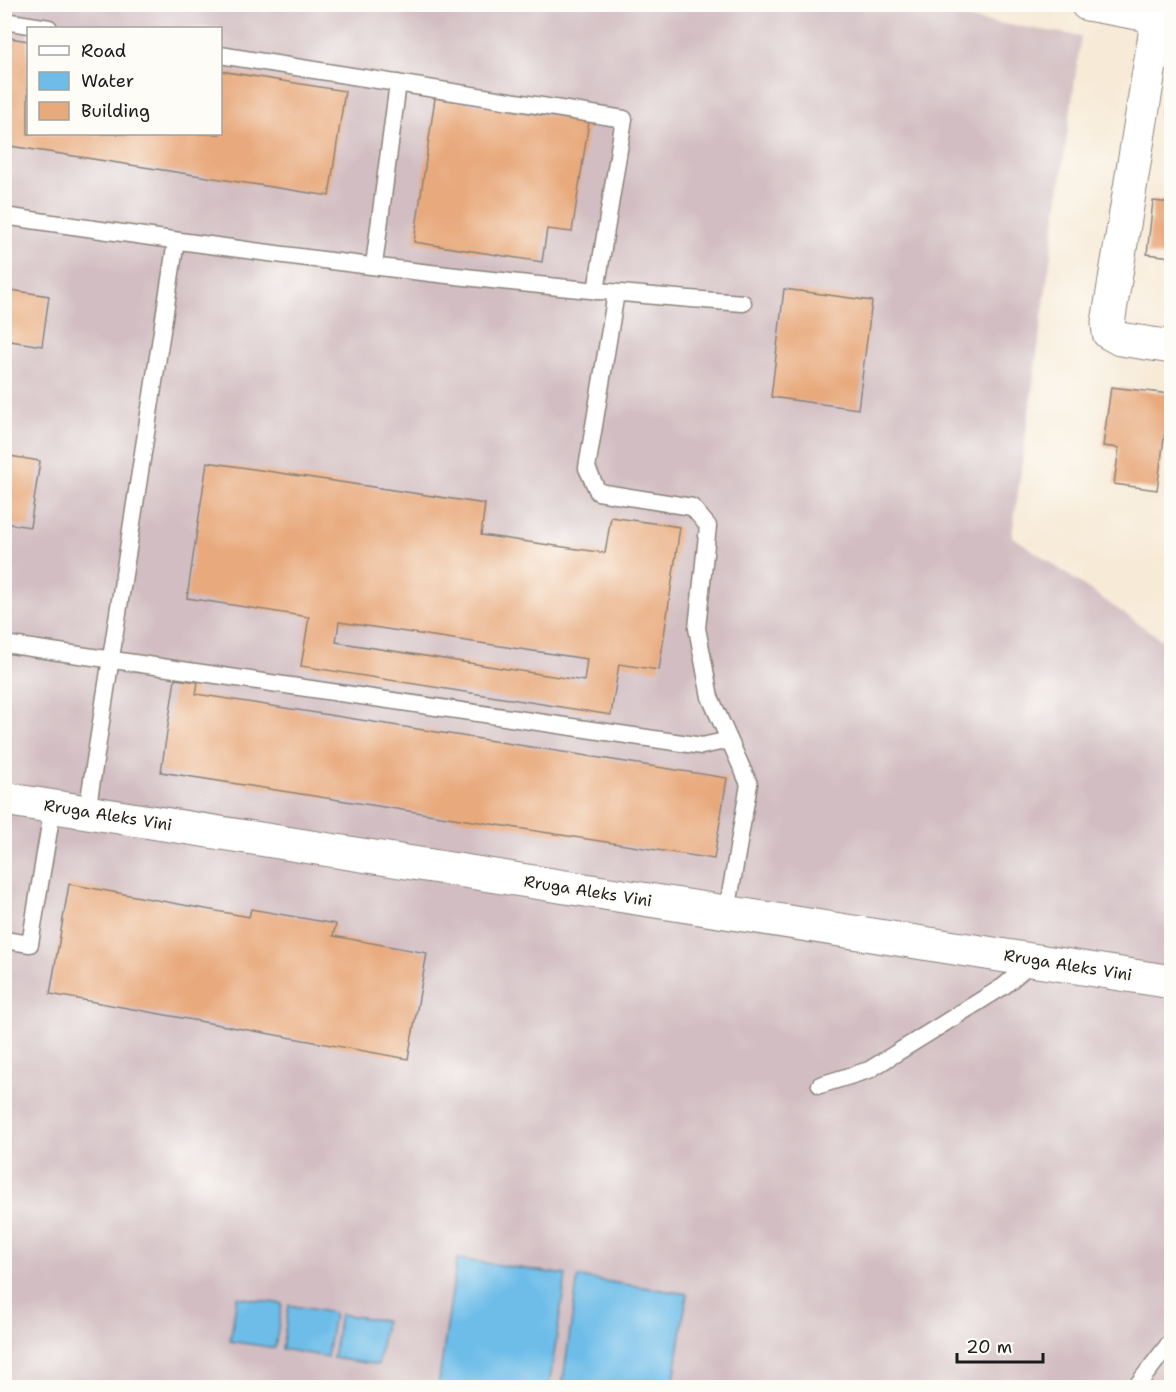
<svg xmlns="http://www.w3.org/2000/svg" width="1176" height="1392" font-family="'Shantell Sans',sans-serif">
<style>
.industrial{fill:#d2bec2;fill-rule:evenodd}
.water{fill:#6ebde9;stroke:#456c82;stroke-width:1.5}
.building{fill:#e8a97b;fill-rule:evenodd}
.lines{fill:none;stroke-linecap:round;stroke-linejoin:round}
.lane-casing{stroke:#8a837a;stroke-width:19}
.street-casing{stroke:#8a837a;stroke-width:35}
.lane{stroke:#fff;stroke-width:16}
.street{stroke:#fff;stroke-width:33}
.labels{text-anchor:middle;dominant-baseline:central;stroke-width:5;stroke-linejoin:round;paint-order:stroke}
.street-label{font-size:16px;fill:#1c1c1c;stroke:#fdfcf7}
</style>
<rect width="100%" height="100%" fill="#fdfcf7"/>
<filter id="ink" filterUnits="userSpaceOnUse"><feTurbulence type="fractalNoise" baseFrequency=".0167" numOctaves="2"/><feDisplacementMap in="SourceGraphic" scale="12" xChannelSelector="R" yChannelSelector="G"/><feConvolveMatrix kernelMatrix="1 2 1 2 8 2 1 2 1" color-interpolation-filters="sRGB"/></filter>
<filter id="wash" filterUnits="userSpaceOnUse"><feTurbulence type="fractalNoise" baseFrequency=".008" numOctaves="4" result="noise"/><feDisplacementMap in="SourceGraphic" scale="24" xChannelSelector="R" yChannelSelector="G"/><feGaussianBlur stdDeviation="1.35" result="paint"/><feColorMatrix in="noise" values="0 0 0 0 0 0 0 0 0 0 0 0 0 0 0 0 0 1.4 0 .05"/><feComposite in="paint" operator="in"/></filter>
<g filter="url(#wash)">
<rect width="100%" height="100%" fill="#f7ead7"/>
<path class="industrial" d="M 874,4 L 1081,36 L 1012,536 L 1171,646 L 1171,1387 L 5,1388 L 5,5 ZM 28,28 L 220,28 L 220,134 L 28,134 Z"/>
<path class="water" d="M 457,1259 L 566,1275 L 549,1387 L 438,1387 Z
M 578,1277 L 687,1294 L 673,1387 L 562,1387 Z
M 237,1297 L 282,1304 L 275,1348 L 230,1341 Z
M 289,1305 L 334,1313 L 327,1357 L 282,1349 Z
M 340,1314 L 385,1321 L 378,1365 L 333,1358 Z"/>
<g id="blocks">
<path class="building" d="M 4,37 L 28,41 L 28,134 L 220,134 L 220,71 L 345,91 L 329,196 L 4,145 Z
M 1170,90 L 1172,90 L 1172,114 L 1167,113 Z
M 435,98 L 589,121 L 572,232 L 547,229 L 542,262 L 414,242 Z
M 1153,201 L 1172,203 L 1172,257 L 1147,254 Z
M 4,289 L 49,296 L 42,346 L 4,340 Z
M 784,289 L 872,301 L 858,409 L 771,397 Z
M 1111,387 L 1170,394 L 1157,490 L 1114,484 L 1119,448 L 1103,446 Z
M 4,455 L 40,461 L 30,527 L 4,523 Z
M 207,462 L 485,504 L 481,535 L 605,553 L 611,517 L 680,527 L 659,670 L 619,664 L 611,715 L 301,666 L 309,617 L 187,598 ZM 339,622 L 587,659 L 584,681 L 336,642 Z
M 175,679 L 198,682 L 196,694 L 727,778 L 714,859 L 161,772 Z
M 69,884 L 249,917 L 251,909 L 336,924 L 333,936 L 427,953 L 408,1059 L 50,994 Z"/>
</g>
</g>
<g filter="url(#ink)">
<use href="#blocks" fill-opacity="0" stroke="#8a837a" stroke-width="1.5"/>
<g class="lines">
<defs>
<path id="lane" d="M 4,21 L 49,28
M 220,55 L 624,119 L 596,291
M 4,216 C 250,252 496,285 743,303
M 374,265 L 398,83
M 616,293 L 587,468 L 598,492 L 692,507 L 708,526 L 697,628 L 710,697 L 749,784 L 727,912
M 4,644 L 702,746 L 729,740
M 87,812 L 176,241
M 4,940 L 30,944 L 53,806
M 820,1085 L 869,1070 L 1004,986 L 1033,961
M 1135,1388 L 1172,1340"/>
<path id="street" d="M 1087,4 L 1172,19
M 1158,16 L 1108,323 L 1109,333 L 1120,339 L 1172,347
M 4,799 L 1172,982"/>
</defs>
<use href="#lane" class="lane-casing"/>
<use href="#street" class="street-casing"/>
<use href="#lane" class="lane"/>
<use href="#street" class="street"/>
</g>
</g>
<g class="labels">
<g class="street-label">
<text transform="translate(108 815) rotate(9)">Rruga Aleks Vini</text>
<text transform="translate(588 891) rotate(9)">Rruga Aleks Vini</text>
<text transform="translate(1068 965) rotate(9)">Rruga Aleks Vini</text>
</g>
</g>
<rect width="1176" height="1392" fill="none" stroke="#fdfcf7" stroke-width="24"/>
<rect x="27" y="27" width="195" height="108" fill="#fdfcf7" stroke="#a3a29f" stroke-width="1.5"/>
<rect x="39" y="46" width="30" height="9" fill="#ffffff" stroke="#a3a29f" stroke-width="1.5"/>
<text x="81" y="57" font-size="18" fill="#1c1c1c">Road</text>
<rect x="39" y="72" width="30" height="18" fill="#6ebde9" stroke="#a3a29f" stroke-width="1.5"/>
<text x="81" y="87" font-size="18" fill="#1c1c1c">Water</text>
<rect x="39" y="102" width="30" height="18" fill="#e8a97b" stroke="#a3a29f" stroke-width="1.5"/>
<text x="81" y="117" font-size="18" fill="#1c1c1c">Building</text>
<path d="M957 1353v9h86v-9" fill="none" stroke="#1c1c1c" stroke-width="3"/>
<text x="966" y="1353" font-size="18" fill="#1c1c1c" stroke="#fdfcf7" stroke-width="4.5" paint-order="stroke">20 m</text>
</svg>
